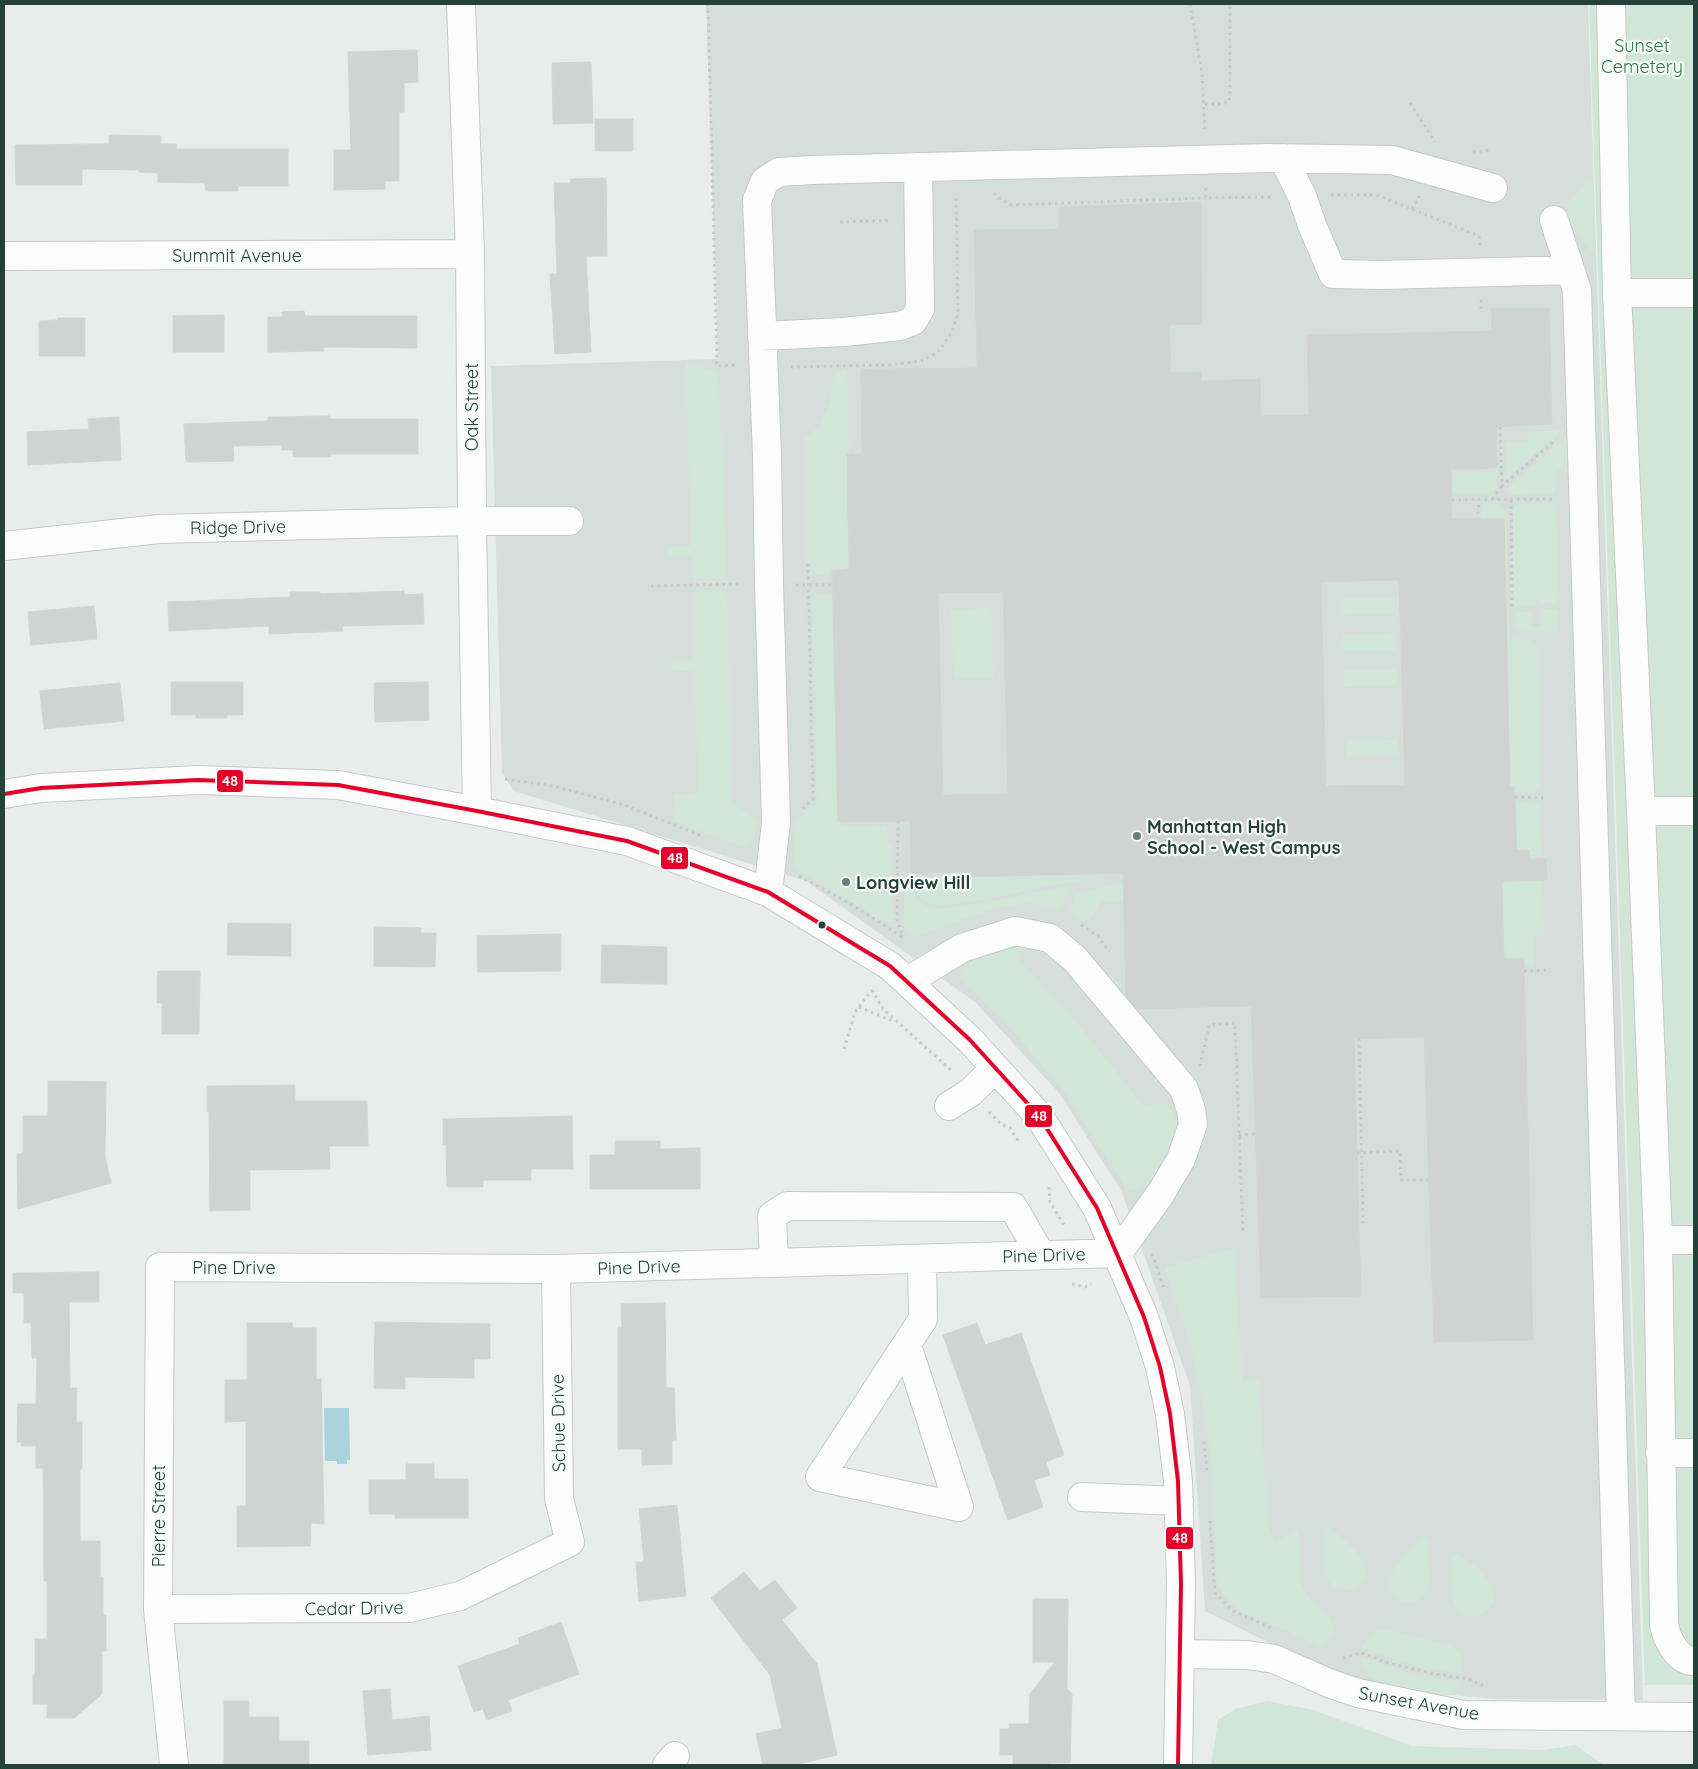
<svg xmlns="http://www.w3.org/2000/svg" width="1698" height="1769" font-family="Quicksand,sans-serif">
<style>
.built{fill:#d6dedb}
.green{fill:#d1e6d8}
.water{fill:#a9d4db}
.building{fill:#cfd4d2;stroke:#d1d6d4;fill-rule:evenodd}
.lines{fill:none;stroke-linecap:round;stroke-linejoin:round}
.minor-casing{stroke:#c5cac8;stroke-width:30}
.path{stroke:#c3ccca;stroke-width:3;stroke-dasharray:2.5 4;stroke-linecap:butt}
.minor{stroke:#fcfcfc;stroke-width:28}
.bus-1-casing{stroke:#f7fbf9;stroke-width:8}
.bus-1{stroke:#e4002b;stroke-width:4}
.poi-dot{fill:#697e78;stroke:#f7fbf9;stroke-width:2}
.bus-dot{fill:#24423a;stroke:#f7fbf9;stroke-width:2}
.labels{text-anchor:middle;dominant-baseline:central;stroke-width:4.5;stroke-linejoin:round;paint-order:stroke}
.park-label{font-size:18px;fill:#2d7a4b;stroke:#f7fbf9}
.street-label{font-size:18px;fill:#24423a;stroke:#f7fbf9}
.poi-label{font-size:18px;font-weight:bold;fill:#24423a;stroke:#f7fbf9;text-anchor:start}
.line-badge{stroke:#f7fbf9;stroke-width:2}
.badge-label{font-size:14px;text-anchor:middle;font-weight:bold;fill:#fff}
</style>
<rect width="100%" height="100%" fill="#e8edeb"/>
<path class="built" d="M 706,4 L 1588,4 L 1643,1700 L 1498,1699 L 1358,1687 L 1205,1611 L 1190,1386 L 1122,1192 L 1059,1093 L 975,1002 L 806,881 L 514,791 L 502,773 L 491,366 L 718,359 Z"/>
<path class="green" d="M 1589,4 L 1694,4 L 1694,1685 L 1645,1685 Z
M 1593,182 L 1596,257 L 1567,219 C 1561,202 1577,194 1588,183 Z
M 686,363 L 718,372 L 727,579 L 693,578 L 692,556 L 672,557 L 667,554 L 667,550 L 670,547 L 691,546 Z
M 847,369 L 849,454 L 847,455 L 849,569 L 837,570 L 832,575 L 817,575 L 812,570 L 812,561 L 806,561 L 805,439 L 819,426 L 831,400 L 833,378 L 838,372 Z
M 1528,431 L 1560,431 L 1554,438 L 1506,479 L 1506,442 L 1527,442 Z
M 1570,435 L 1571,454 L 1563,464 L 1562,470 L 1556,470 L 1556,489 L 1553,494 L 1511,495 L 1508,493 L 1507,490 L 1509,486 Z
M 1498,470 C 1498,481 1498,488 1487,493 L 1453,493 L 1453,472 Z
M 1484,503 C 1494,503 1502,502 1506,513 L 1510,639 L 1531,640 L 1537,647 L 1540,785 C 1535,795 1525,792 1515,792 L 1515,787 L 1510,787 L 1504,519 L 1481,518 L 1481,508 Z
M 1518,503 L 1550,502 L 1556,505 L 1559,599 L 1556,603 L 1541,603 L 1541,600 L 1536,600 L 1536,605 L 1515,606 L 1513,508 Z
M 694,589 L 727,590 L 732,802 L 758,822 L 754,838 L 746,848 L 673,821 L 674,794 L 699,793 L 694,671 L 673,671 L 670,665 L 673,660 L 694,659 Z
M 818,594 L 832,594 L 837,824 L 848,826 L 887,825 L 888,843 L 891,843 L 893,917 L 892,920 L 885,922 L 794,868 L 793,822 L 817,804 L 812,601 L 815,596 Z
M 1395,598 L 1395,613 L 1343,615 L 1342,599 Z
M 991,608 L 993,677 L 954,679 L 951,610 Z
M 1542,609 L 1557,609 L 1559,610 L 1558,632 L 1519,631 L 1516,630 L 1515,612 L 1531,612 L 1531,627 L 1542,627 Z
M 1395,633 L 1396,650 L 1343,651 L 1343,635 Z
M 1397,669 L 1397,685 L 1344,687 L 1344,671 Z
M 1398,740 L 1399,756 L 1346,757 L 1346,741 Z
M 1517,803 L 1533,803 L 1537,804 L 1540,809 L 1541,855 L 1529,855 L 1528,850 L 1517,850 Z
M 1110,875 L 1037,888 L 978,901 L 941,905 L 925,902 L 919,897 L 913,889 L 911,878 Z
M 904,878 L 909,878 C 911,892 919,906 934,908 C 944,910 955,907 964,905 C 1000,901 1034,892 1070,886 L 1062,906 L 1059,909 C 1050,907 1041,903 1032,903 C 997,903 948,926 914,937 L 906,932 L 904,926 Z
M 1542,882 L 1544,936 L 1534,937 L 1534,965 L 1524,966 L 1524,958 L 1504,958 L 1502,883 Z
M 1122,883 L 1123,900 L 1111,903 L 1101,901 L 1087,923 L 1071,914 L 1070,911 L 1075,895 Z
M 1024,946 L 1016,957 L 1074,1019 L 1143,1106 L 1164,1103 L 1170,1107 C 1173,1114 1177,1123 1177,1130 C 1177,1149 1149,1193 1128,1191 L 1064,1091 L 1005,1022 L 959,978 L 963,967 L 972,960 L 1011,947 Z
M 1233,1249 L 1243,1382 L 1259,1379 L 1267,1524 L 1275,1542 L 1294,1532 L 1297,1532 L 1298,1534 C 1301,1552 1296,1572 1303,1588 C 1309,1605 1339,1614 1332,1635 C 1330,1640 1327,1644 1322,1647 L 1237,1609 L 1222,1593 L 1217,1583 L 1212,1465 L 1204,1410 L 1191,1346 L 1165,1270 L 1166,1267 Z
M 1326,1528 L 1331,1528 C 1339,1536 1360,1553 1364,1562 C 1375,1587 1337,1604 1325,1574 L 1324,1531 Z
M 1426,1537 L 1428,1541 L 1429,1586 C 1419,1616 1378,1600 1393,1571 C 1398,1560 1414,1547 1423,1538 Z
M 1457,1554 C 1472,1564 1488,1574 1493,1592 C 1500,1613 1465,1626 1456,1606 C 1449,1592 1452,1572 1452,1556 Z
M 1387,1629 L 1452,1646 L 1460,1654 L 1462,1661 L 1462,1674 L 1411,1665 L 1362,1648 C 1369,1637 1373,1630 1387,1629 Z
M 1361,1657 L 1422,1676 L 1459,1682 L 1452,1692 L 1439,1696 L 1392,1686 L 1371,1678 L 1365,1672 L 1361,1664 Z
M 1267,1701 L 1314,1710 L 1412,1746 L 1544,1750 L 1575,1745 L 1604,1765 L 1211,1765 L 1218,1720 L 1235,1709 Z"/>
<path class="water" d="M 324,1408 L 349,1408 L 350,1460 L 347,1460 L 347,1464 L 337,1464 L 337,1461 L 325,1461 Z"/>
<path class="building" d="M 417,50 L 418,82 L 404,83 L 404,112 L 399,112 L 399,181 L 385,181 L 385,189 L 334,190 L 334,150 L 351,150 L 348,52 Z
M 591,62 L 593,123 L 553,124 L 552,63 Z
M 595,119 L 633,119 L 633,151 L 595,151 Z
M 109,135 L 161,136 L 161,144 L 176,144 L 176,149 L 288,149 L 288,186 L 238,186 L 238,191 L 206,191 L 205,183 L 158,182 L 158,173 L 139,172 L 139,170 L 82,169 L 82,185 L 16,185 L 15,145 L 109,144 Z
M 606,178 L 607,256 L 586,256 L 591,352 L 555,354 L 550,274 L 557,274 L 554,183 L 570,183 L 571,179 Z
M 1201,202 L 1202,324 L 1169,325 L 1171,373 L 1201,372 L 1200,381 L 1260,379 L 1261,416 L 1309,415 L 1307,335 L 1492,331 L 1491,308 L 1549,308 L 1552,424 L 1496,427 L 1497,468 L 1451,469 L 1452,519 L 1504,518 L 1510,787 L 1514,787 L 1517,850 L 1529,850 L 1529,859 L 1546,858 L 1547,880 L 1502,881 L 1504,958 L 1524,958 L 1533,1340 L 1434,1342 L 1424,1037 L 1354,1039 L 1361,1296 L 1261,1298 L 1251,1006 L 1137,1009 L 1126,996 L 1123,873 L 962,877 L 962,872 L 911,873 L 910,821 L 838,822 L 832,571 L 849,569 L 847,454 L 862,454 L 861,369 L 977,368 L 974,230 L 1059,229 L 1059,207 ZM 1399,580 L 1405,785 L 1326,786 L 1321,582 ZM 1003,592 L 1008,794 L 943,795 L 938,593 Z
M 304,311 L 305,316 L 417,316 L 417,348 L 323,347 L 324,351 L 268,352 L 268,317 L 282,317 L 282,312 Z
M 224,315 L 224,352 L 173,352 L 173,316 Z
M 58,318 L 85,318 L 85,356 L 39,356 L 39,321 L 58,320 Z
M 330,416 L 330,419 L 418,419 L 418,454 L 331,454 L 331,457 L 293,457 L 293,450 L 282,450 L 282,445 L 233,446 L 234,461 L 186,462 L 184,424 L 268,421 L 268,417 Z
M 119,417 L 121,460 L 28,465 L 27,432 L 89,429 L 88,419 Z
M 404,591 L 404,595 L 423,594 L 424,624 L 342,626 L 343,631 L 269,634 L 269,626 L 169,631 L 168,602 L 290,597 L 290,592 L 320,592 L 320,594 Z
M 94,606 L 97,639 L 31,645 L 28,612 Z
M 171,682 L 243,682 L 243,715 L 227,715 L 227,718 L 196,718 L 196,715 L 171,715 Z
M 428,682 L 429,720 L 375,722 L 374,683 Z
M 120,683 L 124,721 L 44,729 L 40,691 Z
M 228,923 L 291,924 L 291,956 L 227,955 Z
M 374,927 L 421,928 L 421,933 L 436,933 L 435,967 L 374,966 Z
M 561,934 L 561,971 L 478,972 L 477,936 Z
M 602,945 L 667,947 L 667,984 L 601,983 Z
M 158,971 L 200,971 L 199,1034 L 162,1034 L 162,1003 L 157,1003 Z
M 48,1081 L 106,1082 L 105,1156 L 111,1183 L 18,1209 L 17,1154 L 23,1154 L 23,1116 L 48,1116 Z
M 295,1085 L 295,1101 L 367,1101 L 368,1146 L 329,1146 L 330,1169 L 250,1170 L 250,1210 L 210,1211 L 209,1112 L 207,1112 L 207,1086 Z
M 572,1116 L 573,1169 L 531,1169 L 531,1180 L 483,1180 L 483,1187 L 447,1187 L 446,1145 L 443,1145 L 443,1119 Z
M 615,1141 L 660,1141 L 660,1149 L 700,1148 L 700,1189 L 590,1189 L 590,1155 L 615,1155 Z
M 99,1272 L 99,1302 L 69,1302 L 70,1388 L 77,1388 L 76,1422 L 82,1422 L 82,1469 L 80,1469 L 80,1541 L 100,1541 L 100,1577 L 103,1577 L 103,1615 L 106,1615 L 106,1651 L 102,1651 L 102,1694 L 74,1718 L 47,1718 L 47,1704 L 33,1704 L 33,1675 L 35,1675 L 35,1639 L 47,1639 L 47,1581 L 44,1581 L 43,1468 L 36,1468 L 36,1446 L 21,1446 L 21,1442 L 17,1442 L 18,1404 L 36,1404 L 37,1358 L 32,1358 L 31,1323 L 24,1323 L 24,1293 L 13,1293 L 13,1273 Z
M 665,1303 L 666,1388 L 674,1388 L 676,1440 L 672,1440 L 672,1464 L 642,1465 L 642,1449 L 618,1449 L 618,1328 L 622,1328 L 621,1304 Z
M 375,1322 L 490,1324 L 490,1359 L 474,1359 L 474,1378 L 405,1377 L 405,1389 L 374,1388 Z
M 247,1323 L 292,1323 L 293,1328 L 316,1328 L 316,1379 L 321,1379 L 324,1524 L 311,1523 L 310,1546 L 237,1547 L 237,1506 L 246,1506 L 246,1421 L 225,1422 L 225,1380 L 247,1380 Z
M 977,1323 L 985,1345 L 1021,1333 L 1064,1455 L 1046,1462 L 1050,1475 L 1034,1480 L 1043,1507 L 1008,1520 L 943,1335 Z
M 406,1464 L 434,1464 L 434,1479 L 468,1479 L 468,1518 L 395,1518 L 395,1514 L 369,1514 L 369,1480 L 406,1480 Z
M 677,1505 L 686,1596 L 639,1601 L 636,1562 L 644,1562 L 639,1509 Z
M 744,1572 L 760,1591 L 775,1580 L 797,1608 L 782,1620 L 817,1664 L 837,1755 L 794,1765 L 763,1765 L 756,1734 L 782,1728 L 770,1675 L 711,1598 Z
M 1033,1599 L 1068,1599 L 1067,1689 L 1072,1694 L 1070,1763 L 1050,1763 L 1050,1765 L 1013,1765 L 1013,1755 L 1000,1755 L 1000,1729 L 1009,1729 L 1009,1724 L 1029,1724 L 1030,1694 L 1055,1662 L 1033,1662 Z
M 561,1622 L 579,1674 L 508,1700 L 512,1711 L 487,1720 L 483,1709 L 474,1712 L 458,1666 L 520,1644 L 518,1638 Z
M 390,1689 L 392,1720 L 429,1716 L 431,1750 L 368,1755 L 363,1691 Z
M 224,1701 L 249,1701 L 249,1717 L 279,1717 L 279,1741 L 309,1741 L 309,1765 L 224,1764 Z"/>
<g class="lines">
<defs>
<path id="minor" d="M 461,4 L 470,254 L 472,521 L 477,811
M 1611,4 L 1617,293 L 1641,811 L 1658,1240 L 1664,1625 C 1667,1639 1677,1661 1694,1661
M 1283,158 L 1302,196 L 1312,225 L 1333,274 L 1380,275 L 1570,270
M 1554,220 L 1577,290 L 1621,1716
M 4,256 L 470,254
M 1617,293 L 1694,293
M 762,336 L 844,332 L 900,326 L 913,321 L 920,309 L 918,167
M 4,546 L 159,529 L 472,521 L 569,521
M 4,794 L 41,788 L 197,780 L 338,785 L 477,811 L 627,841 L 768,892 L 890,966 L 970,1040 L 1039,1116 L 1097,1208 L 1144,1317 L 1160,1367 L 1170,1414 L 1178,1481 L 1181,1584 L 1178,1765
M 1641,811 L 1694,811
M 768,892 L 776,823 L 769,584 L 767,455 L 757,200 L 765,181 L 779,172 L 812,170 L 1268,158 L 1392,160 L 1493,188
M 908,981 L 962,948 L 1015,931 L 1050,938 L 1075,959 L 1184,1089 L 1191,1110 L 1193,1124 L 1181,1159 L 1161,1193 L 1118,1253
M 949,1106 L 971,1092 L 995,1068
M 1658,1240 L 1694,1240
M 774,1263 L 772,1216 L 787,1206 L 1013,1207 L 1041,1255
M 907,1345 L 959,1507 L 820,1477 L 923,1319 L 922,1259
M 1660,1453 L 1694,1453
M 1082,1497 L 1179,1501
M 158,1609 L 409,1608 L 460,1596 L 570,1542 L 559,1499 L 556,1269
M 1180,1654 L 1247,1655 L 1274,1659 L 1331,1684 L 1358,1693 L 1464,1715 L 1694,1717
M 174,1765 L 158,1609 L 160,1267 L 556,1269 L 1118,1253
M 667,1765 L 675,1756"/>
</defs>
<use href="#minor" class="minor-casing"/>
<path class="path" d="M 708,4 L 717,366 L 737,365
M 1190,4 L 1202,73 L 1205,132
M 1410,103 L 1435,142
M 1205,104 L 1222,104 L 1229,102 L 1230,96 L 1230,4
M 1473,152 L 1492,150
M 1206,188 L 1206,198 L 1272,197
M 994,193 L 1000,199 L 1012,205 L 1206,198
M 1331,195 L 1377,195 L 1479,236 L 1480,246
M 1412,209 L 1419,196
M 840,222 L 892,220
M 1481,300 L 1481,312
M 791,367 L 889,365 L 920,361 L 937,353 L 952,332 L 958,312 L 956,194
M 1500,427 L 1502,486 L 1553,442
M 1492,499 L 1502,486
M 1452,500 L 1556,499
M 1511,500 L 1512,610
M 1478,514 L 1479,499
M 796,585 L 833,585
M 651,586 L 742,584
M 505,779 L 554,786 L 624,805 L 700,835
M 1515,797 L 1543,798
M 803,809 L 813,799 L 808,564
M 898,821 L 897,919 L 903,938
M 799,876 L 849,903 L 904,938
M 1081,925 L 1098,936 L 1109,952
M 1524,971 L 1548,970
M 872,990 L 883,1009 L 953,1072
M 859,1007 L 895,1022
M 1359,1039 L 1363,1223
M 844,1049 L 855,1012 L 872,990
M 1200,1066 L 1209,1025 L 1235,1023 L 1243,1234
M 989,1112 L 1002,1125 L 1010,1128 L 1019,1142
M 1239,1135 L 1255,1134
M 1357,1153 L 1400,1151 L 1401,1180 L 1428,1180
M 1049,1187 L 1050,1202 L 1064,1225
M 1152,1254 L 1165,1291
M 1072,1284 L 1085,1287 L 1091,1284
M 1204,1442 L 1207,1470
M 1210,1521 L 1215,1593 L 1233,1611 L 1273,1629
M 1343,1658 L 1361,1653 L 1392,1664 L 1435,1674 L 1469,1679 L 1484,1686"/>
<use href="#minor" class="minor"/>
<defs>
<path id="bus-1" d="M 4,794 L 41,788 L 197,780 L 338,785 L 477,811 L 627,841 L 768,892 L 890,966 L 970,1040 L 1039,1116 L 1097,1208 L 1144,1317 L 1160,1367 L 1170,1414 L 1178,1481 L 1181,1584 L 1178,1765"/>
</defs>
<use href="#bus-1" class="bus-1-casing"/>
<use href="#bus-1" class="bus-1"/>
</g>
<g class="poi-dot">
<circle cx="1137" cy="836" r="5"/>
<circle cx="846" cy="882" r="5"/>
</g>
<circle class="bus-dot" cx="822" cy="925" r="4.5"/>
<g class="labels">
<g class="park-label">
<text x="1642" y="45">Sunset<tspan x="1642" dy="21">Cemetery</tspan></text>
</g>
<g class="street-label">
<text x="237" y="255">Summit Avenue</text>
<text transform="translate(471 407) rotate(-90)">Oak Street</text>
<text transform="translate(238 527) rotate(-1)">Ridge Drive</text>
<text transform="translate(1044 1255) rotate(-2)">Pine Drive</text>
<text x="234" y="1267">Pine Drive</text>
<text transform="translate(639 1267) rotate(-2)">Pine Drive</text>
<text transform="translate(558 1423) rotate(-91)">Schue Drive</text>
<text transform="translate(158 1516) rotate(-90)">Pierre Street</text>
<text transform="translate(354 1608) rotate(-1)">Cedar Drive</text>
<text transform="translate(1419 1703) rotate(10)">Sunset Avenue</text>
</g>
<g class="poi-label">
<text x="1147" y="826">Manhattan High<tspan x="1147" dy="21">School - West Campus</tspan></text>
<text x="856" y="882">Longview Hill</text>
</g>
</g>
<g class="line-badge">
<rect x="216" y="769" width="28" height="24" rx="5" fill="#e4002b"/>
<rect x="660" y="846" width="29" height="24" rx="5" fill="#e4002b"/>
<rect x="1024" y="1104" width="29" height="24" rx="5" fill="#e4002b"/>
<rect x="1165" y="1526" width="29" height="24" rx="5" fill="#e4002b"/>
</g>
<g class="badge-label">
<text x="230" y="786">48</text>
<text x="675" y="863">48</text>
<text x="1039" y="1121">48</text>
<text x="1180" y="1543">48</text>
</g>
<rect width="1698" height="1769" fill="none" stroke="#24423a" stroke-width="10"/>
</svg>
